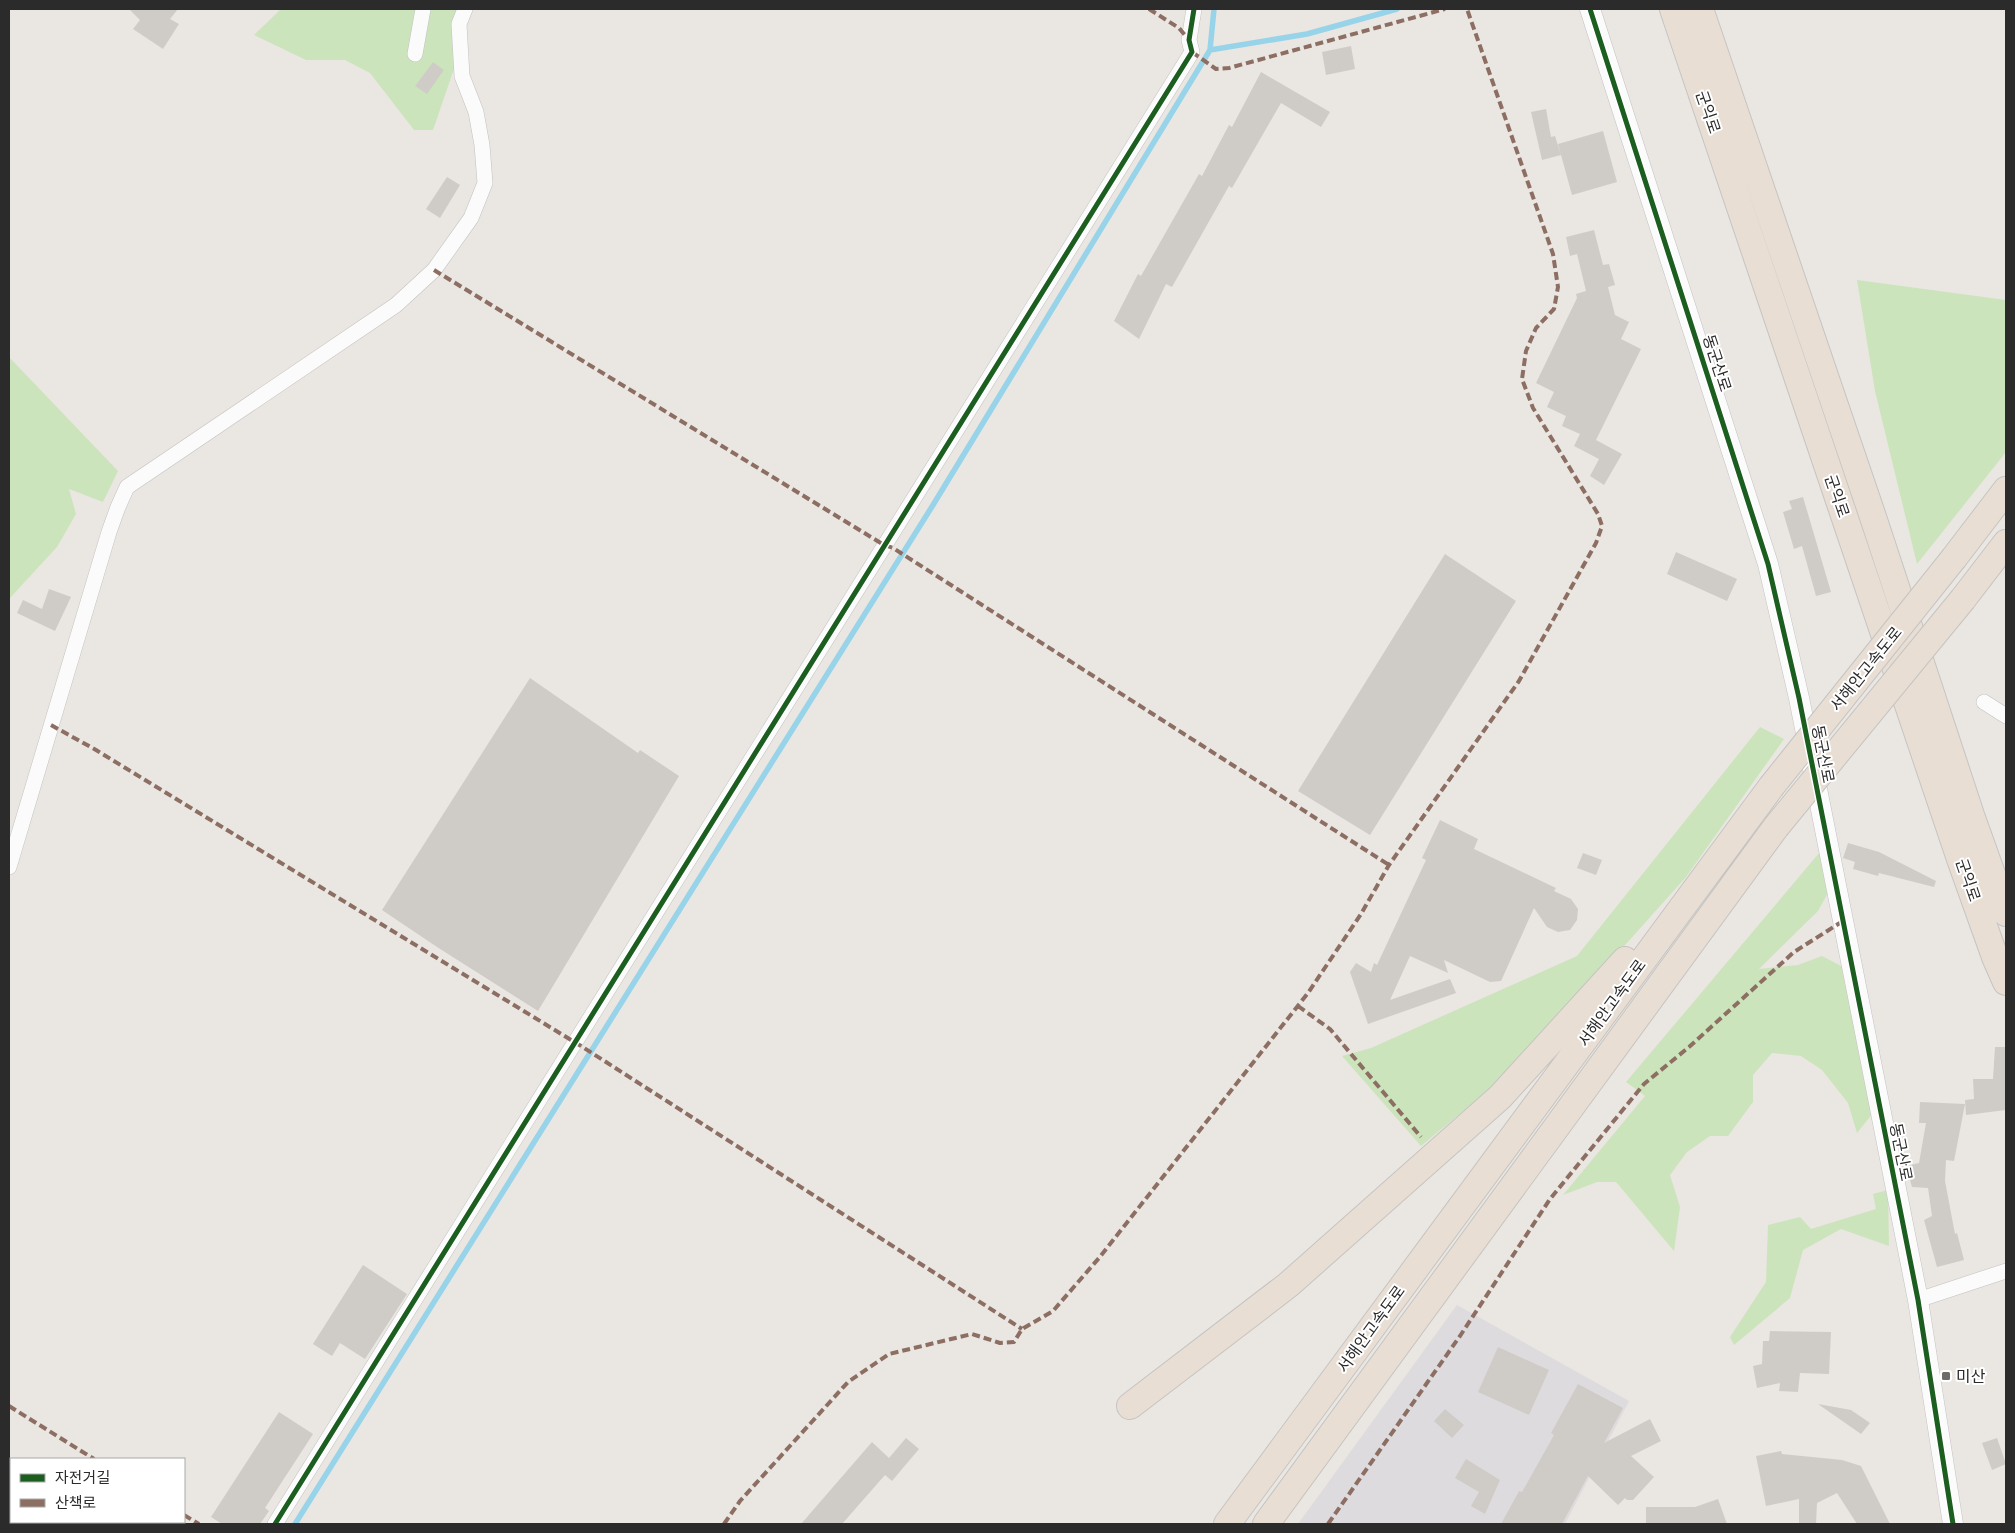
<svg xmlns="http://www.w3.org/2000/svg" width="2015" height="1533" font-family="Arial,'Noto Sans KR',sans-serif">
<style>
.industrial{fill:#dddbdd}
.green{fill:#cce4bc}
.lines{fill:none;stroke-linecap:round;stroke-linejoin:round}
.stream{stroke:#97d3e9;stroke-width:5.5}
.building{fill:#cfccc8}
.street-casing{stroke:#c3c2c2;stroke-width:16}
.secondary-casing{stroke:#c3c2c2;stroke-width:21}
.highway-casing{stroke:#c5c4c2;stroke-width:28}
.street{stroke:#fcfbfb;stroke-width:15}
.secondary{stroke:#fcfbfb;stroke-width:20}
.highway{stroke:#e8ded4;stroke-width:26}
.highway-bridge-casing{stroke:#c5c4c2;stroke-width:28;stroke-linecap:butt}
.highway-bridge{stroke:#e8ded4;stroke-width:26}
.quiet{stroke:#8d6e63;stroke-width:4;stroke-dasharray:8 4;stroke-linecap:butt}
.cycleway-casing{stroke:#fff;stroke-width:8}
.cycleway{stroke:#1b5e20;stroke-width:5}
.poi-dot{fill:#6e6c6b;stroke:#fff;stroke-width:2}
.labels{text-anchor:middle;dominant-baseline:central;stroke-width:4;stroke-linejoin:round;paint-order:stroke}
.street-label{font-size:16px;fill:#2b2b2b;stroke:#fff}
.poi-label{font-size:16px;fill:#2b2b2b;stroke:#fff;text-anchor:start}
</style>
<rect width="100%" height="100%" fill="#eae6e2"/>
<path class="industrial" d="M 1457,1305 L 1629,1401 L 1565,1524 L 1298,1524 Z"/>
<path class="green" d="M 281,9 L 458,9 L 456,63 L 433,130 L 414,130 L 370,73 L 345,60 L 306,60 L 254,35 Z
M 1857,280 L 2006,300 L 2006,452 L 1917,564 L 1875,391 Z
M 9,357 L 118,471 L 103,502 L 69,489 L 76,514 L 57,547 L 9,599 Z
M 1760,727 L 1784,739 L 1686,877 L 1516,1067 L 1421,1146 L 1342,1056 L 1371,1048 L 1577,956 Z
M 1820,852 L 1829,891 L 1818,911 L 1759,969 L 1798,965 L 1822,956 L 1843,967 L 1873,1113 L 1857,1133 L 1848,1103 L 1822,1070 L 1801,1056 L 1772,1053 L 1753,1075 L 1753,1102 L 1728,1136 L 1710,1136 L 1687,1152 L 1670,1175 L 1680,1207 L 1674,1251 L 1616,1182 L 1597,1182 L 1563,1195 L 1645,1096 L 1626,1082 Z
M 1888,1190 L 1889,1246 L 1841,1229 L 1803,1250 L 1790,1298 L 1734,1345 L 1730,1337 L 1766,1282 L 1768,1225 L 1800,1217 L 1811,1229 L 1876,1209 L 1873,1194 Z"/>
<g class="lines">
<path class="stream" d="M 1210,50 L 1214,9
M 295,1524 L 933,505 L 1210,50 L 1307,34 L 1397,9"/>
</g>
<path class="building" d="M 129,9 L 178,9 L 170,19 L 179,24 L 163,49 L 133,29 L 140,20 Z
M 1351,46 L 1355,69 L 1326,75 L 1322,52 Z
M 433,62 L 444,70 L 427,94 L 415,86 Z
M 1261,72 L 1330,112 L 1321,127 L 1281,103 L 1232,188 L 1229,186 L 1172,287 L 1166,284 L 1139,339 L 1114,321 L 1138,274 L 1141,276 L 1199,174 L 1202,176 L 1229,125 L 1232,127 Z
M 1546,109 L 1551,137 L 1555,136 L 1561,155 L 1542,160 L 1531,112 Z
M 1603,131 L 1617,182 L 1572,195 L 1558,144 Z
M 447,177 L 460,185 L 440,218 L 426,209 Z
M 1594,230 L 1603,265 L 1609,264 L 1615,285 L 1608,287 L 1615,315 L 1629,322 L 1621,339 L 1641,349 L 1596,440 L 1622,454 L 1604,485 L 1590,476 L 1599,459 L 1574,446 L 1580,434 L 1562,426 L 1566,416 L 1547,407 L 1554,392 L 1536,383 L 1577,298 L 1576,294 L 1586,291 L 1577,254 L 1570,256 L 1566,237 Z
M 1803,497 L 1831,592 L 1816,596 L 1802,546 L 1794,549 L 1783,512 L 1792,509 L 1789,501 Z
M 1676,552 L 1737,579 L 1727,601 L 1667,574 Z
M 1445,554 L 1516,601 L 1370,835 L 1298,791 Z
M 49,589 L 71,597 L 55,631 L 17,613 L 23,600 L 42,609 Z
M 530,678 L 638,753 L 640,750 L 679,776 L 538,1011 L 437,947 L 382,910 Z
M 1440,820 L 1478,839 L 1474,849 L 1556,888 L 1554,891 L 1571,899 L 1578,909 L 1577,920 L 1570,930 L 1558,932 L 1547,927 L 1534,908 L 1501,981 L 1490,982 L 1444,960 L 1448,973 L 1410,956 L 1390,1000 L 1450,979 L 1456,993 L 1368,1024 L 1350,972 L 1356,963 L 1371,972 L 1374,963 L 1377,965 L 1426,860 L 1422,858 Z
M 1848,843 L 1879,852 L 1936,881 L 1934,887 L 1879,873 L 1878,876 L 1853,869 L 1855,862 L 1843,858 Z
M 1583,853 L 1602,860 L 1596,875 L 1577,868 Z
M 1995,1047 L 2006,1047 L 2006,1110 L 1966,1115 L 1965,1100 L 1974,1099 L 1973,1079 L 1993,1079 Z
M 1920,1102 L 1965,1104 L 1954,1161 L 1946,1160 L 1945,1181 L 1955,1234 L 1957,1233 L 1964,1260 L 1937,1267 L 1924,1220 L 1932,1216 L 1928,1188 L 1912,1187 L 1906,1166 L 1919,1163 L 1926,1123 L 1919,1123 Z
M 363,1265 L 407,1294 L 365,1359 L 340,1343 L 332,1356 L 313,1344 Z
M 1770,1331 L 1831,1332 L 1829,1374 L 1800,1373 L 1798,1392 L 1779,1391 L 1780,1383 L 1757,1388 L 1753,1366 L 1762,1364 L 1763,1341 L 1769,1341 Z
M 1498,1347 L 1549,1370 L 1529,1415 L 1478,1392 Z
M 1578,1384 L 1623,1408 L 1604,1443 L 1650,1419 L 1661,1441 L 1631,1456 L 1654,1477 L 1633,1500 L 1627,1500 L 1625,1498 L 1618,1505 L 1588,1476 L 1562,1524 L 1501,1524 L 1519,1491 L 1522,1492 L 1554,1435 L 1551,1433 Z
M 1818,1404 L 1851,1410 L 1870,1423 L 1861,1434 Z
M 1445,1409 L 1464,1425 L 1452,1438 L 1434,1421 Z
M 279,1412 L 313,1434 L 265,1508 L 269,1511 L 260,1524 L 222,1524 L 211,1517 Z
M 906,1438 L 919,1449 L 892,1481 L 885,1475 L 842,1524 L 801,1524 L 872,1442 L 889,1458 Z
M 1997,1438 L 2006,1464 L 1992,1470 L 1982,1443 Z
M 1781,1451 L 1782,1454 L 1842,1460 L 1861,1466 L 1890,1524 L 1857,1524 L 1837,1493 L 1817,1503 L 1816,1524 L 1799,1524 L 1799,1499 L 1766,1506 L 1756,1456 Z
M 1466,1459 L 1500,1480 L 1485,1514 L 1471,1506 L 1479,1492 L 1455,1478 Z
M 1718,1499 L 1727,1524 L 1646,1524 L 1646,1507 L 1695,1507 Z"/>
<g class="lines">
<defs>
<path id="street" d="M 415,54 L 423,9
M 1984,702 L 2006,716
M 9,867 L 109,532 L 118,507 L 127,487 L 396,305 L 434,270 L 471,218 L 485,183 L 482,145 L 476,112 L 462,76 L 459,24 L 465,9
M 1918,1300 L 2006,1271
M 275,1524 L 1192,52 L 1189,40 L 1194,9"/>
<path id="secondary" d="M 1590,9 L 1768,564 L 1799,698 L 1918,1300 L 1953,1524"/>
<path id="highway" d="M 1673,9 L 1960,859 L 1995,957 L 2006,982
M 1700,9 L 1873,517 L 1972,818 L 2006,913
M 1954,558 L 2006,490
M 1963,599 L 2006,543
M 1130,1406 L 1288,1285 L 1500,1097 L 1625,960
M 1227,1524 L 1771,787
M 1266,1524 L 1776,827"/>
</defs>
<use href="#street" class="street-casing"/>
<use href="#secondary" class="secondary-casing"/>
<use href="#highway" class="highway-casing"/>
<use href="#street" class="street"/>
<use href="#secondary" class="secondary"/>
<use href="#highway" class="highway"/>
<defs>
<path id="highway-bridge" d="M 1771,787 L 1954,558
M 1776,827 L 1963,599"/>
</defs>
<use href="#highway-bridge" class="highway-bridge-casing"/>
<use href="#highway-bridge" class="highway-bridge"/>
<path class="quiet" d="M 1149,9 L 1179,28 L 1189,40
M 1192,52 L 1216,69 L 1229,68 L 1445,9
M 434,270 L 884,545 L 893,548 L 1389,865
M 51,725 L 96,750 L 581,1046 L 1022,1329
M 1298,1006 L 1330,1029 L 1421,1137
M 9,1406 L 94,1459
M 184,1515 L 199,1524
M 724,1524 L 740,1501 L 848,1382 L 889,1354 L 972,1334 L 1000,1343 L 1014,1342 L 1022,1329 L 1053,1311 L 1099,1258 L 1308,993 L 1361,914 L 1389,865 L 1519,681 L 1596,543 L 1602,526 L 1598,514 L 1533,408 L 1522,379 L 1526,351 L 1536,328 L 1554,309 L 1558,287 L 1553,254 L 1467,9
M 1328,1524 L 1460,1336 L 1550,1199 L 1644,1084 L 1689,1047 L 1794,952 L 1843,921"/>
<defs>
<path id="cycleway" d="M 1590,9 L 1768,564 L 1799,698 L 1918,1300 L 1953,1524
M 275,1524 L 1192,52 L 1189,40 L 1194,9"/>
</defs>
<use href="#cycleway" class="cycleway-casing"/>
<use href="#cycleway" class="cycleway"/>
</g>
<rect class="poi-dot" x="1941" y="1371" width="10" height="10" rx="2.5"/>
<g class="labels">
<g class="street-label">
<text transform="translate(1708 112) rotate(71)">군익로</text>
<text transform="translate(1717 363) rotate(72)">동군산로</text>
<text transform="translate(1837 496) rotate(71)">군익로</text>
<text transform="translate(1866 669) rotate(-51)">서해안고속도로</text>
<text transform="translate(1823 754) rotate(79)">동군산로</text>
<text transform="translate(1968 880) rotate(71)">군익로</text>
<text transform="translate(1612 1003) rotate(-54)">서해안고속도로</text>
<text transform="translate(1901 1152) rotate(79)">동군산로</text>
<text transform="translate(1371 1329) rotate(-54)">서해안고속도로</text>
</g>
<g class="poi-label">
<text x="1956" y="1376">미산</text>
</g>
</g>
<rect width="2015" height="1533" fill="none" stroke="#2b2b2b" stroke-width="20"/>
<rect x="10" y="1458" width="175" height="65" fill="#ffffff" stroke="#aaaaaa"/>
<rect x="20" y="1474" width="25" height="8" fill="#1b5e20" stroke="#aaaaaa"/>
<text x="55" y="1483" font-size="15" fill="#2b2b2b">자전거길</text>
<rect x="20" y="1499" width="25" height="8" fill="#8d6e63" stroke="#aaaaaa"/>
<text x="55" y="1508" font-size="15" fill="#2b2b2b">산책로</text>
</svg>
